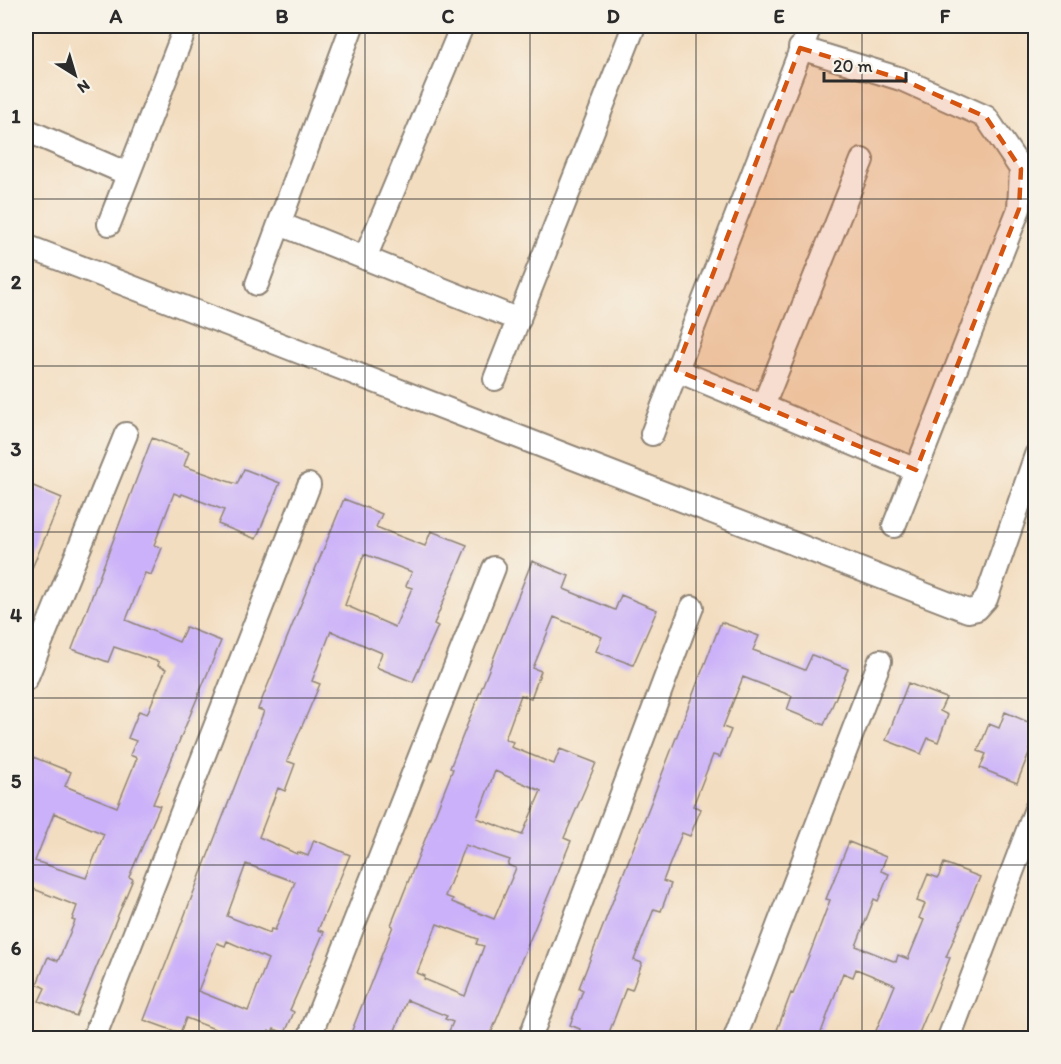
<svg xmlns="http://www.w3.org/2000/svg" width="1061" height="1064" font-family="Itim,sans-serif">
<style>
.building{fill:#cbb1f9;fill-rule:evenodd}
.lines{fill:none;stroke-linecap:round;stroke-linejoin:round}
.street-casing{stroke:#8f8476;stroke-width:26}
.street{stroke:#fff;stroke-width:22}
.marked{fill:#d5540f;fill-opacity:0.2;stroke:#d5540f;stroke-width:4.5;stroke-dasharray:12 8;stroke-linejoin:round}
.grid{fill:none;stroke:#2b2b2b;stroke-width:1.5;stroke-opacity:0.55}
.neatline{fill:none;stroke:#2b2b2b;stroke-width:2}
.grid-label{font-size:20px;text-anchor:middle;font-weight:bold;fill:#2b2b2b}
</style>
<rect width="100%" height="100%" fill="#f7f3e8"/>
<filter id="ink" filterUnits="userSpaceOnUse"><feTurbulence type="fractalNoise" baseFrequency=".0167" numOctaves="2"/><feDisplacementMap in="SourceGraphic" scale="12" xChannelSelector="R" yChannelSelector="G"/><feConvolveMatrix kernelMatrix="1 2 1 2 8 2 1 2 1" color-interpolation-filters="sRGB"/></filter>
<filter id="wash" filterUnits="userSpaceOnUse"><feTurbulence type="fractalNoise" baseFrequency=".008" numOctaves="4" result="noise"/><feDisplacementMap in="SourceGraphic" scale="24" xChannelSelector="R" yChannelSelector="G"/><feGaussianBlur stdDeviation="1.35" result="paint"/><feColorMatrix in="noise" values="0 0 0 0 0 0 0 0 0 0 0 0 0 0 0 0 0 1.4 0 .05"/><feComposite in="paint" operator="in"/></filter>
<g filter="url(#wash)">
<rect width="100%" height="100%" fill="#f3ddc0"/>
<g id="blocks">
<path class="building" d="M 152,438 L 189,452 L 184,466 L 227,481 L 237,484 L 244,469 L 280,483 L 256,539 L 218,524 L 224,510 L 182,494 L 181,496 L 174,493 L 154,545 L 162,548 L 151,575 L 145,573 L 126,620 L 179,642 L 186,627 L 221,641 L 153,804 L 160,806 L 129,877 L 133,879 L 76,1016 L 39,1001 L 45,988 L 37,984 L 48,957 L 58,961 L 75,921 L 72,920 L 77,906 L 26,886 L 26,778 L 33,757 L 71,772 L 65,786 L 117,807 L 137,758 L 130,755 L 136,741 L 128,738 L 139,711 L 147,714 L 166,669 L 158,666 L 159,662 L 114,647 L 108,662 L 72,649 ZM 54,813 L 104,834 L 86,878 L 35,861 Z
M 26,483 L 62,498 L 26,582 Z
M 344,499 L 382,514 L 376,527 L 425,546 L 431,531 L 467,545 L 434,624 L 438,626 L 413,682 L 376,667 L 382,653 L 331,631 L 312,681 L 320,684 L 287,761 L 295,764 L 285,791 L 278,788 L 259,837 L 297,854 L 298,852 L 308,856 L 314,840 L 350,855 L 318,930 L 324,932 L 290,1010 L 294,1012 L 285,1033 L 274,1029 L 272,1033 L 269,1031 L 265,1038 L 238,1038 L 186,1018 L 180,1033 L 144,1020 L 264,711 L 258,709 ZM 364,554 L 412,572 L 406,586 L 412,588 L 395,627 L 345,605 ZM 246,864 L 295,882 L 275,930 L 271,929 L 270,933 L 227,916 ZM 227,941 L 268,959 L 248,1011 L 198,991 L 217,943 L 225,946 Z
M 532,561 L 569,576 L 564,589 L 615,610 L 621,595 L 657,610 L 633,665 L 596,651 L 602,637 L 554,617 L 533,668 L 541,671 L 531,698 L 521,695 L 505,739 L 513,742 L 511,747 L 554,764 L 560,749 L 596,763 L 564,838 L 571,841 L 489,1038 L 446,1038 L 453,1022 L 445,1019 L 447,1016 L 407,1000 L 392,1038 L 349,1038 L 393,926 L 391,925 L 453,769 L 450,768 ZM 495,771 L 541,791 L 522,835 L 477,818 ZM 465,845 L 510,860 L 508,865 L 516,868 L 494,919 L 452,902 L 453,899 L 445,896 ZM 437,924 L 478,939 L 476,944 L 484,946 L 465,996 L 424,979 L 425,976 L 417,973 Z
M 721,622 L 759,636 L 753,650 L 805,670 L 812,655 L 848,669 L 824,725 L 787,710 L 792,696 L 743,677 L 723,727 L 731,730 L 720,757 L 713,755 L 693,806 L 701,809 L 690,836 L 682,833 L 663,881 L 671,884 L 661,911 L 654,909 L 634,960 L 642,963 L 632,990 L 626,988 L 607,1038 L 594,1038 L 579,1034 L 580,1029 L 570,1025 L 583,990 L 579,988 Z
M 908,683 L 946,698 L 940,711 L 948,715 L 938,742 L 928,738 L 921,754 L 886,740 Z
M 1005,712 L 1035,725 L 1035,738 L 1017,783 L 980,768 L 986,754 L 978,751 L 989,724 L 999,728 Z
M 849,842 L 886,857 L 881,871 L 889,874 L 878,901 L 874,899 L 856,946 L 896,962 L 898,955 L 908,959 L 924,920 L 919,918 L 925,904 L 917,901 L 928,874 L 938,878 L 944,863 L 980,877 L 946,957 L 950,958 L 917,1038 L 873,1038 L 895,985 L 856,969 L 853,977 L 843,973 L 819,1038 L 774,1038 L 791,993 L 793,994 L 810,953 L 830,900 L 826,899 Z"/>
</g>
</g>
<g filter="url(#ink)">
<use href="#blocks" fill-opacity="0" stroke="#8f8476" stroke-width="1.5"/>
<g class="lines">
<defs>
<path id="street" d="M 800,48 L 901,79 L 986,117 L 1021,169 L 1019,209 L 894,526
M 26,130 L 128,174
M 109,224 L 186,26
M 280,224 L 519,320
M 26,246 L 968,611 L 977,609 L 986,599 L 1036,455
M 365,258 L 462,26
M 257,284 L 352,26
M 676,370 L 916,470
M 495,379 L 634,26
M 763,406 L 862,160
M 652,434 L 810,26
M 26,679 L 126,434
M 94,1038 L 309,485
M 309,1038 L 494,568
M 530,1038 L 692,607
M 735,1038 L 880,661
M 949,1038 L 1036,809"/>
</defs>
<use href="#street" class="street-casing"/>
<use href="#street" class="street"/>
</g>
</g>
<path class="marked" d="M 800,48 L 901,79 L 986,117 L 1021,169 L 1019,209 L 916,470 L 676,370 Z"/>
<path class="grid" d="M 199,26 L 199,1038M 365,26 L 365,1038M 530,26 L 530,1038M 696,26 L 696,1038M 862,26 L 862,1038M 26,199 L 1036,199M 26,366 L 1036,366M 26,532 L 1036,532M 26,698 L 1036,698M 26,865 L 1036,865"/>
<rect width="1061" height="1064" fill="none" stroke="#f7f3e8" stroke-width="66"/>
<g transform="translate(75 75) rotate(143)" stroke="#f7f3e8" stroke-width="4.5" paint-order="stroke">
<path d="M0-4.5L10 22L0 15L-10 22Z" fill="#2b2b2b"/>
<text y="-9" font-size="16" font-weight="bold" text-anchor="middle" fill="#2b2b2b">N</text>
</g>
<path d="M824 72v9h82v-9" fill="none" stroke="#2b2b2b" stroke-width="3"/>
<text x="833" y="72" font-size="18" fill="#2b2b2b" stroke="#f7f3e8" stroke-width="4.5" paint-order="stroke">20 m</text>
<rect x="33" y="33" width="995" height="998" class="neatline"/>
<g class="grid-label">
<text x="116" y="23">A</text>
<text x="282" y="23">B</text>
<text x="448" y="23">C</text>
<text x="613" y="23">D</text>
<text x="779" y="23">E</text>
<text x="945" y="23">F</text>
<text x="16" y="123">1</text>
<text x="16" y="289">2</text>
<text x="16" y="456">3</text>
<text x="16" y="622">4</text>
<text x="16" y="788">5</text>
<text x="16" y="955">6</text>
</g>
</svg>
